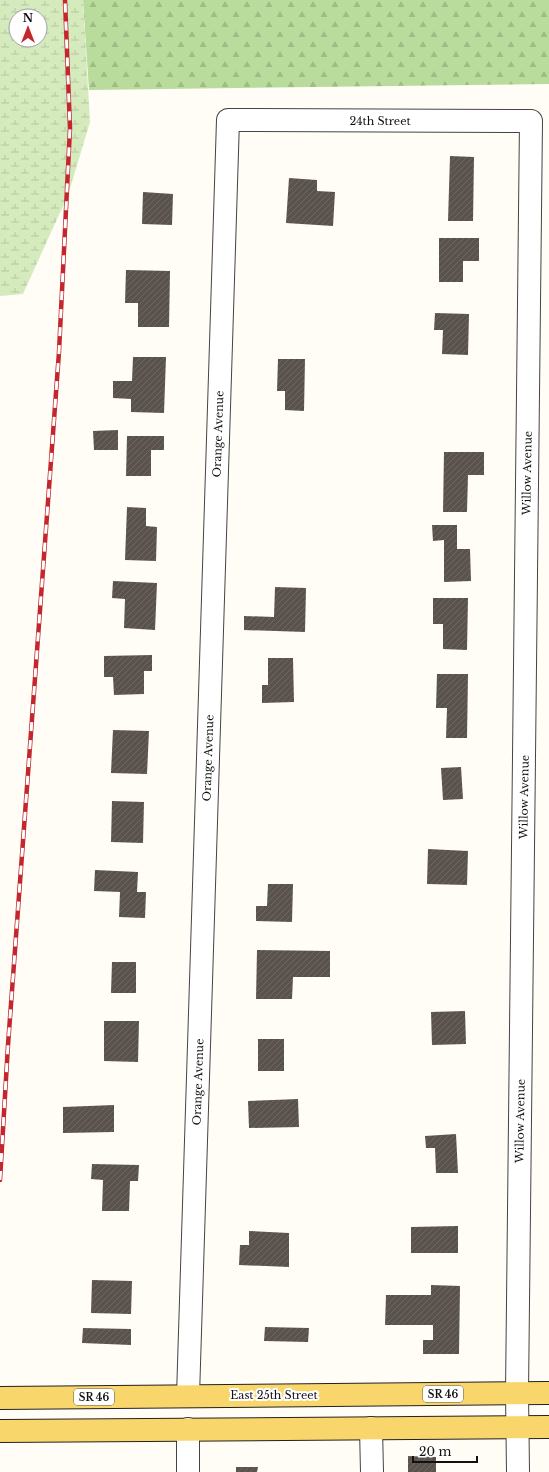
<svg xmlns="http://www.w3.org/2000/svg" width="549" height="1472" font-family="'Libre Baskerville',serif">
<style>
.forest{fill:url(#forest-firs)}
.wetland{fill:url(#wetland-marsh);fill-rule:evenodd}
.building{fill:url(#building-hatch)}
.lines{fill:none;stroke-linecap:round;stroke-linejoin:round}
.minor-casing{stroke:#444;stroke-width:24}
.major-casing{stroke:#222;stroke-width:24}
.minor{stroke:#fff;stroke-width:22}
.major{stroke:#f9d66b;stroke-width:22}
.rail-casing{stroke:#c4262e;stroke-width:4.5}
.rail{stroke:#fff;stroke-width:3;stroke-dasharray:9;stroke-linecap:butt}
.labels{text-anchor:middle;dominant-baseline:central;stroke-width:4;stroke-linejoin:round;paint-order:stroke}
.shield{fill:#fff;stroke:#585858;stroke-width:1}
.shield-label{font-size:10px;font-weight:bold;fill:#111}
.street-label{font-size:11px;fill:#111;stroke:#fff}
</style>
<defs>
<pattern id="forest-firs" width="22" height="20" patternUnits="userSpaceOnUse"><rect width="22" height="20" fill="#b9dc9c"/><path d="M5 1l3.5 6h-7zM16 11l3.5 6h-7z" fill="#9ebc85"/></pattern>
<pattern id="wetland-marsh" width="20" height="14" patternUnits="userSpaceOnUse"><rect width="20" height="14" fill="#d5ebbd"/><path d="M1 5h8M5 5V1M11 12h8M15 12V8" fill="none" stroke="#b6c8a1"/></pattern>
<pattern id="building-hatch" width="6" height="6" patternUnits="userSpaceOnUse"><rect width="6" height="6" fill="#5a524d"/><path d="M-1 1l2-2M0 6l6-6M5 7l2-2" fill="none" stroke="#6d6662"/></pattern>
</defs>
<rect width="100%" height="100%" fill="#fffdf5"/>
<path class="forest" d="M 83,0 L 549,0 L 549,84 L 89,90 Z"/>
<path class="wetland" d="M 0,0 L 83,0 L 90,122 L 68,195 L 23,294 L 0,296 ZM 16,16 L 40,16 L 40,40 L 16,40 Z"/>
<path class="building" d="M 450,156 L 474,157 L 473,221 L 448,221 Z
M 289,178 L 317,180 L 317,191 L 335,192 L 333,226 L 286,223 Z
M 143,192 L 173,194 L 172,225 L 142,224 Z
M 439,238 L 479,238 L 479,261 L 463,261 L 463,282 L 439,282 Z
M 126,270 L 170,271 L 169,327 L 138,327 L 138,303 L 125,303 Z
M 435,313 L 469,314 L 468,355 L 442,354 L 443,330 L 434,330 Z
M 133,357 L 166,357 L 164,413 L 131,412 L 131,399 L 113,398 L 113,381 L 132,381 Z
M 278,359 L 305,359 L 304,411 L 285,410 L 285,391 L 277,391 Z
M 118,430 L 118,450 L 94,450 L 93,431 Z
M 127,436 L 164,436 L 164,450 L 151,450 L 151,476 L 126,476 Z
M 444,452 L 484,452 L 484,475 L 468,475 L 467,512 L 443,512 Z
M 127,507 L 146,508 L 146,526 L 157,527 L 156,561 L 125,560 Z
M 432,525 L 457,525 L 457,549 L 470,549 L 471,581 L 444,582 L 444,540 L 433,541 Z
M 113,581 L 157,583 L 155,630 L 124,628 L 125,599 L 112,598 Z
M 275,587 L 306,588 L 305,632 L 244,630 L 244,616 L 274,617 Z
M 433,598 L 468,598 L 467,650 L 443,649 L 443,624 L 433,624 Z
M 152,655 L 152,671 L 144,671 L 144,694 L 114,695 L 113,677 L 104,677 L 104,656 Z
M 268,658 L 293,658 L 294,702 L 262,703 L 262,685 L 268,685 Z
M 437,674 L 468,674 L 467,738 L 446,738 L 447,708 L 436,708 Z
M 113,730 L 149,731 L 147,774 L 111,773 Z
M 461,767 L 463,799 L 443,800 L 441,768 Z
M 112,801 L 144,802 L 143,843 L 111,842 Z
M 428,849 L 468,851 L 467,885 L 427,884 Z
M 95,870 L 138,872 L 137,892 L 146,892 L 145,918 L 119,917 L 120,892 L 94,891 Z
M 268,884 L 293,884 L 292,922 L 256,921 L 256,906 L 267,906 Z
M 257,950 L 330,951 L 330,977 L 293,977 L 292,999 L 256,999 Z
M 112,962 L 136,962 L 136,993 L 111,993 Z
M 465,1011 L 466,1044 L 432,1045 L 431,1012 Z
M 104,1021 L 139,1021 L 138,1062 L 104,1061 Z
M 258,1039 L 284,1039 L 284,1071 L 258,1071 Z
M 298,1099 L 299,1127 L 249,1128 L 248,1101 Z
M 114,1105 L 114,1132 L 63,1133 L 63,1107 Z
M 456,1134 L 458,1173 L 436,1173 L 435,1148 L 426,1148 L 425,1136 Z
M 92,1164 L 139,1165 L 138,1181 L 130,1181 L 129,1211 L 102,1211 L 103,1180 L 91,1179 Z
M 458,1226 L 458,1253 L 411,1253 L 411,1227 Z
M 249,1231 L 289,1233 L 289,1267 L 239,1265 L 240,1245 L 249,1245 Z
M 92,1280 L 132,1281 L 131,1314 L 91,1313 Z
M 431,1285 L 460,1286 L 459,1354 L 423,1354 L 423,1340 L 433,1340 L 433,1325 L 385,1325 L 386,1295 L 431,1295 Z
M 265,1327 L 309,1328 L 308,1342 L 264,1341 Z
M 83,1328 L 131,1329 L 131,1345 L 82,1343 Z
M 408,1456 L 436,1457 L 436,1472 L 408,1472 Z
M 236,1467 L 258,1467 L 257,1472 L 236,1472 Z"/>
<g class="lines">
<defs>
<path id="minor" d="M 188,1396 L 228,120 L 531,121 L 517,1393 L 518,1472
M 371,1428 L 372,1472
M 188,1429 L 188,1472"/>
<path id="major" d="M 0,1398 L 549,1393
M 0,1431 L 549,1427"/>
</defs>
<use href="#minor" class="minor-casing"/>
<use href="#major" class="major-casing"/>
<use href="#minor" class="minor"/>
<use href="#major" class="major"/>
<defs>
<path id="rail" d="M 0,1180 L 8,1045 L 59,352 L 70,128 L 65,0"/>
</defs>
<use href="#rail" class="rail-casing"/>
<use href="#rail" class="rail"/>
</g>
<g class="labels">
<g class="shield">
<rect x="423" y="1386" width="40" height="16" rx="3"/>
<rect x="74" y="1389" width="40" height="16" rx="3"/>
</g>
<g class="shield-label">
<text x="443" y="1394">SR 46</text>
<text x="94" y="1397">SR 46</text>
</g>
<g class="street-label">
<text x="380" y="121">24th Street</text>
<text transform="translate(218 434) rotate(-88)">Orange Avenue</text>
<text transform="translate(527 473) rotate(-89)">Willow Avenue</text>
<text transform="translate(208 758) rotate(-88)">Orange Avenue</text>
<text transform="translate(524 797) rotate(-89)">Willow Avenue</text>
<text transform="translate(198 1082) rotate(-88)">Orange Avenue</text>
<text transform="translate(520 1121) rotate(-89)">Willow Avenue</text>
<text x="274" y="1395">East 25th Street</text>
</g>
</g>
<g transform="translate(28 28)"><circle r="19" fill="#ffffff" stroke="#a0a0a0"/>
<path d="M0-3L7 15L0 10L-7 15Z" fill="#c4262e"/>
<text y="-6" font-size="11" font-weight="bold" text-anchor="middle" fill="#111111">N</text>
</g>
<path d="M413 1456v6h64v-6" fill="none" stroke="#111111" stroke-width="2"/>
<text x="419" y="1456" font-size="12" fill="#111111" stroke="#ffffff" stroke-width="3" paint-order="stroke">20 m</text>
</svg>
